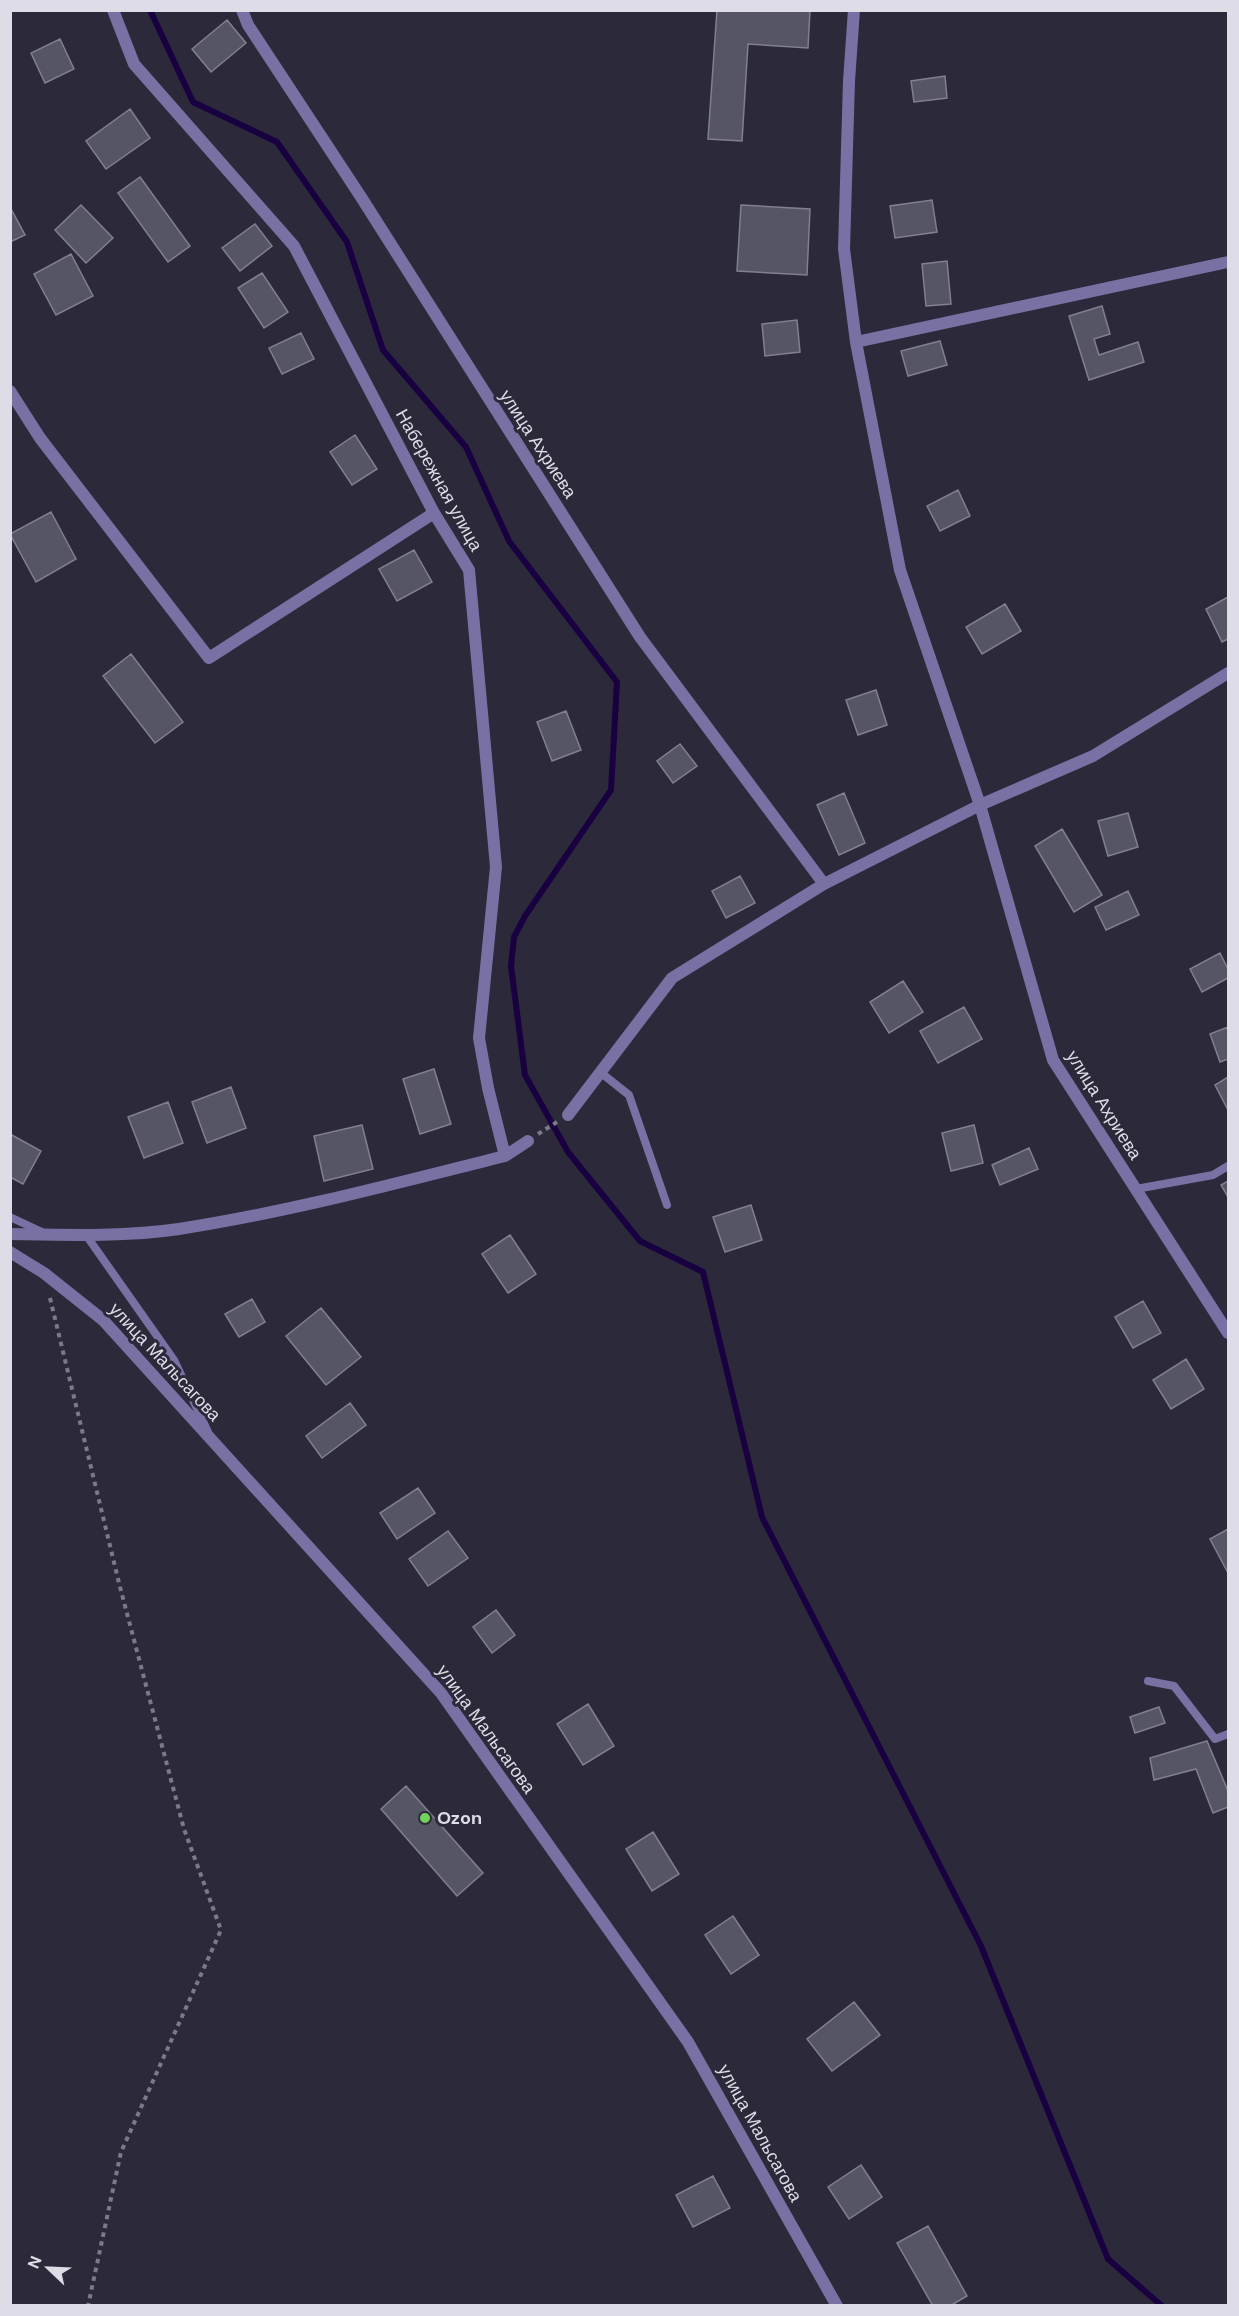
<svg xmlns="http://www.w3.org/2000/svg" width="1239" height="2316" font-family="'DM Sans',sans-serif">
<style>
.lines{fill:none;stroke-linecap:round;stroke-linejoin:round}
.stream{stroke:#180041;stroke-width:6}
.building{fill:#565566;stroke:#817f92;stroke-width:1.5}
.path{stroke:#7c7a88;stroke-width:4;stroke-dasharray:4.5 4.5;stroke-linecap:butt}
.service{stroke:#7971a4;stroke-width:8}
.minor{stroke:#7971a4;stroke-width:12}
.tertiary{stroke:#7971a4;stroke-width:12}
.poi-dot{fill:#72d25d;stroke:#2c2a3a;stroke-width:2}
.labels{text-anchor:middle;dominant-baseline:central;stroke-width:6;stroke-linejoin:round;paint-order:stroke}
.street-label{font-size:18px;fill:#dedde7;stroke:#2c2a3a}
.poi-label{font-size:18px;font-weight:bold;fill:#dedde7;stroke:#2c2a3a;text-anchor:start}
</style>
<rect width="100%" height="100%" fill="#2c2a3a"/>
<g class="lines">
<path class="stream" d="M 150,10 L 193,102 L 277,142 L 347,242 L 383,350 L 466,447 L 509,541 L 617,682 L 611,790 L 525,916 L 514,937 L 511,966 L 525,1075 L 568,1152 L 640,1241 L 703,1272 L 762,1517 L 981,1946 L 1108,2259 L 1162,2306"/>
</g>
<path class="building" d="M 717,10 L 810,10 L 808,48 L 748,44 L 742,141 L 708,139 Z
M 227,20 L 246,43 L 211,72 L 192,49 Z
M 60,39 L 74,69 L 45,83 L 31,53 Z
M 945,76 L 947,98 L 914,102 L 911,81 Z
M 130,109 L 150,138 L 106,169 L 86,141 Z
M 140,177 L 190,246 L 168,262 L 118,193 Z
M 932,200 L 937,232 L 895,238 L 890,206 Z
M 81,205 L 113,238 L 86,263 L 55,230 Z
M 741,205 L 810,209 L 807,275 L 737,271 Z
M 10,207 L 25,235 L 10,242 Z
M 255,224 L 272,246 L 240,271 L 222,248 Z
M 71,254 L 93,296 L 56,315 L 34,274 Z
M 947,261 L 951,304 L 926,306 L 922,264 Z
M 262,273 L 288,312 L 264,328 L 238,288 Z
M 1102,306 L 1110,334 L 1094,339 L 1099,355 L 1138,342 L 1144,362 L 1089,380 L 1069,316 Z
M 797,320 L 800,352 L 765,356 L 762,324 Z
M 301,333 L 314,359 L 282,374 L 269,348 Z
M 940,341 L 947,365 L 908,376 L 901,351 Z
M 355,435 L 377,469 L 352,485 L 330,452 Z
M 958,490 L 970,516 L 940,531 L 927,506 Z
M 51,512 L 76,559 L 36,582 L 10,534 Z
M 414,550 L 432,582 L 397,601 L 379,569 Z
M 1228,597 L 1228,639 L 1222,642 L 1206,609 Z
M 1005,604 L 1021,631 L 982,654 L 966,627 Z
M 131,654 L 183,722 L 155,743 L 103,676 Z
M 876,690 L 887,725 L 858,735 L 846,700 Z
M 566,711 L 581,750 L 552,761 L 537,722 Z
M 680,744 L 697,766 L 673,783 L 657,761 Z
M 844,793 L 865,843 L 839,855 L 817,805 Z
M 1128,813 L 1138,847 L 1108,856 L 1098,821 Z
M 1062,829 L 1102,895 L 1074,912 L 1035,846 Z
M 740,876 L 755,903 L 726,918 L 712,891 Z
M 1128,891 L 1139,915 L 1106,930 L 1095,907 Z
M 1220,953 L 1228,969 L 1228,978 L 1202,992 L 1190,969 Z
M 903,981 L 923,1012 L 889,1033 L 870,1002 Z
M 964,1007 L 982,1039 L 938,1063 L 920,1031 Z
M 1228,1027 L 1228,1059 L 1220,1062 L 1210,1034 Z
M 434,1069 L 451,1124 L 420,1134 L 403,1079 Z
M 1228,1077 L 1228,1110 L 1215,1085 Z
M 231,1087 L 246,1128 L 207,1143 L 192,1102 Z
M 168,1102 L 183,1143 L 144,1158 L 128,1117 Z
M 362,1125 L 373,1169 L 324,1181 L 314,1136 Z
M 974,1125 L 983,1163 L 951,1171 L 942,1133 Z
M 10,1134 L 41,1151 L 23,1184 L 10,1177 Z
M 1029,1148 L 1038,1169 L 1000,1185 L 992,1165 Z
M 1228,1181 L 1228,1197 L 1221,1185 Z
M 751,1205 L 762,1240 L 725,1252 L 713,1217 Z
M 510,1235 L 536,1274 L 508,1293 L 482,1254 Z
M 252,1299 L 265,1322 L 239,1337 L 225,1314 Z
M 1143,1301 L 1161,1333 L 1133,1348 L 1115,1317 Z
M 321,1308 L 361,1357 L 326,1385 L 286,1336 Z
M 1186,1359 L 1204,1389 L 1171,1409 L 1153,1380 Z
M 350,1403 L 366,1425 L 322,1458 L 306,1436 Z
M 418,1488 L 435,1513 L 397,1539 L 380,1513 Z
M 1228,1529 L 1228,1573 L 1210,1539 Z
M 448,1531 L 468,1558 L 428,1586 L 409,1559 Z
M 496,1610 L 515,1635 L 492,1653 L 473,1627 Z
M 588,1704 L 614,1746 L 583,1765 L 557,1724 Z
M 1159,1707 L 1165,1723 L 1135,1733 L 1130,1717 Z
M 1207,1741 L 1228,1791 L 1228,1807 L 1213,1813 L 1196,1769 L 1154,1780 L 1150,1758 Z
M 406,1786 L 483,1873 L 457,1896 L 381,1809 Z
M 653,1832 L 679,1874 L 652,1891 L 626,1849 Z
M 733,1916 L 759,1955 L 731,1974 L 705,1935 Z
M 854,2002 L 880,2035 L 832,2071 L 807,2039 Z
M 861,2165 L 882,2197 L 849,2219 L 828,2187 Z
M 713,2176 L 730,2208 L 693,2227 L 676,2195 Z
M 928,2226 L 967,2296 L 950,2306 L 933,2306 L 897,2243 Z"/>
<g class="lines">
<path class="path" d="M 538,1134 L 557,1122
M 50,1298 L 120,1587 L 184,1829 L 221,1930 L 121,2152 L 88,2306"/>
<path class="service" d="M 600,1072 L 629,1095 L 667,1205
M 1136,1189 L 1213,1175 L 1228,1166
M 10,1217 L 42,1232
M 86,1235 L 174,1360 L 208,1432
M 1148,1681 L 1174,1686 L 1215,1739 L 1228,1734"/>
<path class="minor" d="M 113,10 L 134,64 L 294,246 L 434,513 L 469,570 L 496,867 L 479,1038 L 488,1088 L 505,1156
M 242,10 L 248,25 L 361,197 L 640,637 L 824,884
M 854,10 L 849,81 L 844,249 L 856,342 L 900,570 L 980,805 L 1053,1060 L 1228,1333
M 856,342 L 1228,262
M 10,391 L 40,438 L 209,658 L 434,513
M 568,1115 L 672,978 L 824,884 L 980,805 L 1093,756 L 1228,673
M 10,1234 C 66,1235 124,1237 179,1229 C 289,1212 397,1183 505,1156 L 528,1141"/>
<path class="tertiary" d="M 10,1252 L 44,1273 L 103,1320 L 441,1693 L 688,2042 L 837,2306"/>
</g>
<circle class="poi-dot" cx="425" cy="1818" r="6"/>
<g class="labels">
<g class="street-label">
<text transform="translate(538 444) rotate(57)">улица Ахриева</text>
<text transform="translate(439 480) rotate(61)">Набережная улица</text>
<text transform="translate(1104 1105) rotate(58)">улица Ахриева</text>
<text transform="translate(165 1362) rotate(47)">улица Мальсагова</text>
<text transform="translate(486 1729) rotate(54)">улица Мальсагова</text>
<text transform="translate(760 2133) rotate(61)">улица Мальсагова</text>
</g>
<g class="poi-label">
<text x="437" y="1818">Ozon</text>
</g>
</g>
<rect width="1239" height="2316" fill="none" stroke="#dedde7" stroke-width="24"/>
<g transform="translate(48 2268) rotate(293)" stroke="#2c2a3a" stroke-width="4.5" paint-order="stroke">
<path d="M0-4.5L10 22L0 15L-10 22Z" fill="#dedde7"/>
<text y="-9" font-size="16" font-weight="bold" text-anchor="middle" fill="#dedde7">N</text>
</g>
</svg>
